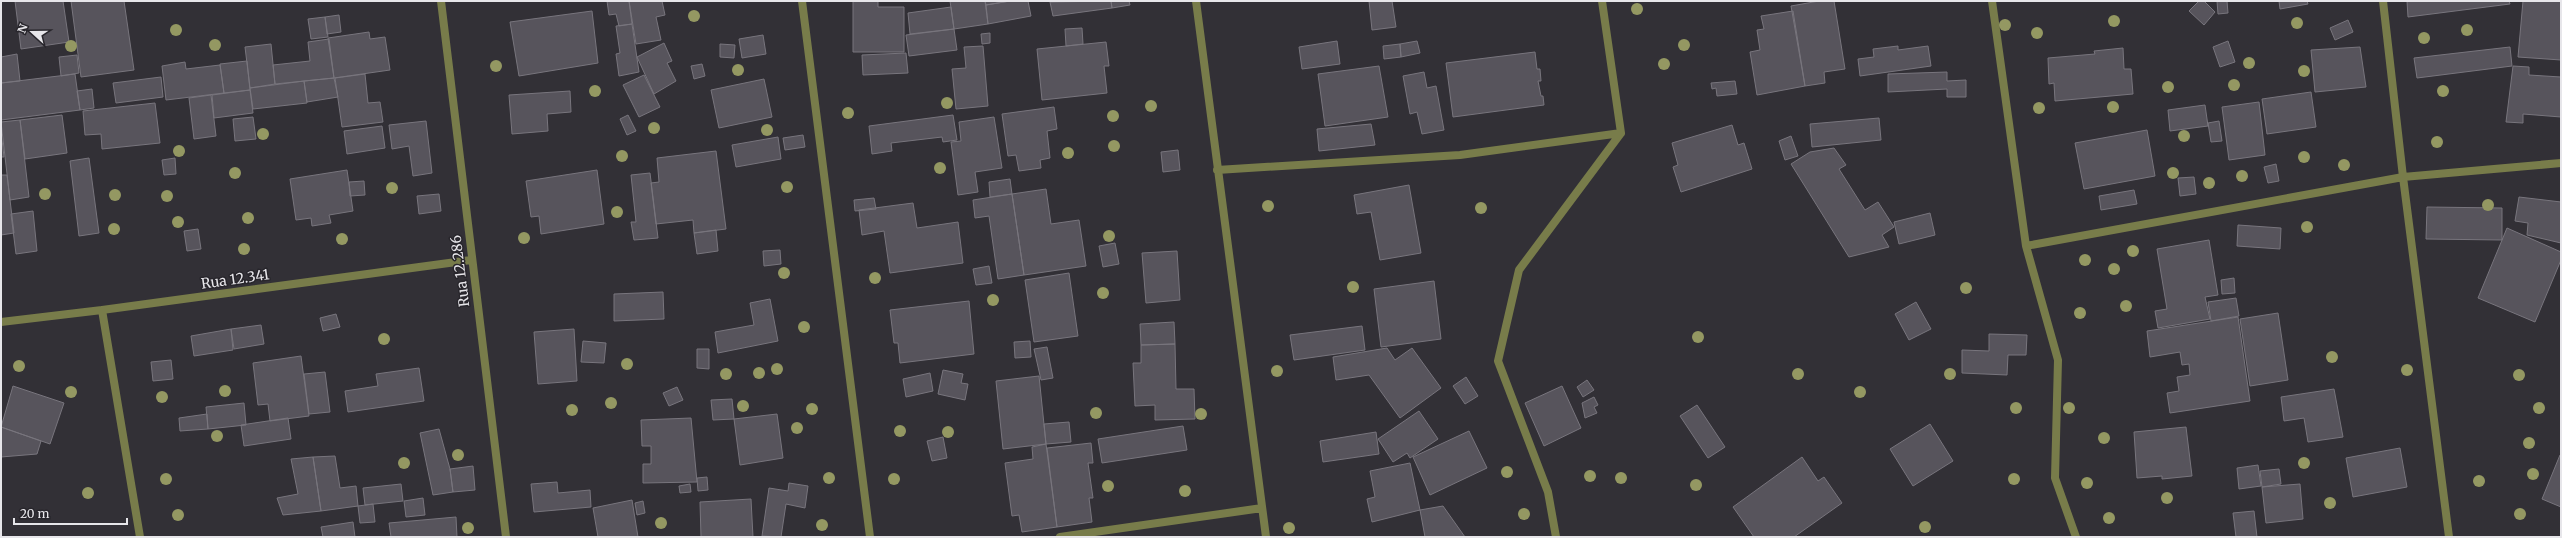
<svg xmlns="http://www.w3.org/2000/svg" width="2562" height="538" font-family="Merriweather,serif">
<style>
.building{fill:#57545c;stroke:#78757d}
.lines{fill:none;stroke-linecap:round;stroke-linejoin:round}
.minor{stroke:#787c4a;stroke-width:8}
.tree{fill:#949862}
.labels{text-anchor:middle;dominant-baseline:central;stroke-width:3;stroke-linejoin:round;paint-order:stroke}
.street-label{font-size:14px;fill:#e7e6ea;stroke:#28262c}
</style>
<rect width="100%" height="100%" fill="#323036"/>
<path class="building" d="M 15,1 L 63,1 L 69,42 L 21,49 Z
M 71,1 L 124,1 L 134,70 L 81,77 Z
M 607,1 L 629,1 L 632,24 L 619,26 L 616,14 L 609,15 Z
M 629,1 L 662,1 L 665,15 L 656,17 L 661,40 L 636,44 Z
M 853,1 L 878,1 L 878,7 L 904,7 L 904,52 L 853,52 Z
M 950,1 L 985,1 L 988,24 L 954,29 Z
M 985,1 L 1010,1 L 986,5 Z
M 1010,1 L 1028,1 L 1031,16 L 988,24 L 986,5 Z
M 1111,1 L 1112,8 L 1053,16 L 1050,2 Z
M 1111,1 L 1129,1 L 1130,5 L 1112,8 Z
M 1369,1 L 1392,1 L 1396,27 L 1372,30 Z
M 1819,1 L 1834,1 L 1845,69 L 1824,72 L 1825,83 L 1805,86 L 1791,6 Z
M 2199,1 L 2204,1 L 2215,12 L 2204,25 L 2189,11 Z
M 2217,1 L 2227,1 L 2228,13 L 2218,14 Z
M 2279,1 L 2307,1 L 2308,4 L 2280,9 Z
M 2407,1 L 2509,1 L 2510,4 L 2408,17 Z
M 2523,1 L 2561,1 L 2561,60 L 2518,57 Z
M 951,7 L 954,29 L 910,34 L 908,13 Z
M 592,11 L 598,63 L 519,76 L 510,22 Z
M 1793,11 L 1805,86 L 1757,95 L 1750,52 L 1760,50 L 1757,30 L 1764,29 L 1761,16 Z
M 339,15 L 341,32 L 327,34 L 325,17 Z
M 325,17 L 328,37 L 311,39 L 308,19 Z
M 2348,20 L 2353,32 L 2335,40 L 2330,28 Z
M 632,24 L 639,72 L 619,76 L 616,54 L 620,53 L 616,26 Z
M 1082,28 L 1083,44 L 1066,46 L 1065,29 Z
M 954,29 L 957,50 L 909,56 L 906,35 Z
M 369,32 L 370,39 L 385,37 L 390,70 L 334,78 L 328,38 Z
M 990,33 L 990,43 L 982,44 L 981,34 Z
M 763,35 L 766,54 L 742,58 L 739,39 Z
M 329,39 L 334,78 L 275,84 L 273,65 L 310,61 L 308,42 Z
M 1337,41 L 1340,64 L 1302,69 L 1299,47 Z
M 1417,41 L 1420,53 L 1401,57 L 1400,44 Z
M 2228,41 L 2235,62 L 2220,67 L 2213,47 Z
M 1106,42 L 1109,66 L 1104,66 L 1107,93 L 1042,100 L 1037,49 Z
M 664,43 L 672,61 L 667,63 L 676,81 L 654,94 L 637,57 Z
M 271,44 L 275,84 L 250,88 L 245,47 Z
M 720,44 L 735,45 L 734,58 L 720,57 Z
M 1400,44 L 1401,57 L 1384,59 L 1383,46 Z
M 983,46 L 988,106 L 956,109 L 952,69 L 966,68 L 964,47 Z
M 1898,46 L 1898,50 L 1928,46 L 1931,66 L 1860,76 L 1858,59 L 1874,57 L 1873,49 Z
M 2360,47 L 2366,87 L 2315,92 L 2311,50 Z
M 2510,47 L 2512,66 L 2417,78 L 2414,58 Z
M 2123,48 L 2124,69 L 2131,69 L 2133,94 L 2055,101 L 2054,83 L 2049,84 L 2048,58 L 2095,54 L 2094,51 Z
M 1535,52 L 1537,69 L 1540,69 L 1541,81 L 1538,81 L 1541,96 L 1543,96 L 1544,105 L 1453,117 L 1446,63 Z
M 906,53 L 908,73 L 863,75 L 862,55 Z
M 17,54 L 20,81 L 1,83 L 1,57 Z
M 77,55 L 79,73 L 61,76 L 59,57 Z
M 247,61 L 250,90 L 224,93 L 220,64 Z
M 185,62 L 186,69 L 220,65 L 224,93 L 166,100 L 162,66 Z
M 702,64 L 705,76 L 694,79 L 691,66 Z
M 1379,66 L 1388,117 L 1325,126 L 1318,74 Z
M 2513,66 L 2529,67 L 2529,75 L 2561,77 L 2561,117 L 2523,114 L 2523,123 L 2506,122 Z
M 1424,72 L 1427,88 L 1436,86 L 1444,130 L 1422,134 L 1417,112 L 1410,114 L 1403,76 Z
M 1947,72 L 1947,81 L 1966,80 L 1966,97 L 1947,97 L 1947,89 L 1888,92 L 1888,74 Z
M 75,74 L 80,110 L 1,120 L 1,83 Z
M 365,74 L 368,103 L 380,102 L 383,122 L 342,127 L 335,78 Z
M 644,75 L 660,107 L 639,117 L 623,85 Z
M 161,77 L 163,97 L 116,103 L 113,83 Z
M 334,78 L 338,97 L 307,102 L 304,81 Z
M 764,79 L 772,117 L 719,128 L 711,90 Z
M 304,81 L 307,103 L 253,109 L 250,88 Z
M 1735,81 L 1737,94 L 1717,96 L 1716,88 L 1712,89 L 1711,83 Z
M 92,89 L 94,108 L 80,110 L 77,91 Z
M 250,90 L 253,113 L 214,118 L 212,95 Z
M 570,91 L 571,112 L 547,114 L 548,131 L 512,134 L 509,95 Z
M 2311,92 L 2316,127 L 2267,134 L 2262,99 Z
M 211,95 L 216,136 L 194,139 L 189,98 Z
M 2259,102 L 2265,155 L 2229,160 L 2222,107 Z
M 155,103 L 160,143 L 102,149 L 101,134 L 85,135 L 83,111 Z
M 2205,105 L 2208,126 L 2170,131 L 2168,110 Z
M 1054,107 L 1057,129 L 1047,131 L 1050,158 L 1040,160 L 1041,168 L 1019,171 L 1016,155 L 1008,156 L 1002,114 Z
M 62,115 L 67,153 L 25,159 L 20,120 Z
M 628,115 L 636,131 L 627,135 L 620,119 Z
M 953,115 L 957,140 L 943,142 L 942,137 L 891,143 L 892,151 L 872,154 L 869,126 Z
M 253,117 L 256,139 L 235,141 L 233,119 Z
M 994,117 L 1002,168 L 975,172 L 978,192 L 958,195 L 951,142 L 961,141 L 959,122 Z
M 1879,118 L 1881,140 L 1812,147 L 1810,124 Z
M 20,120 L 29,197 L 10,200 L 1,122 Z
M 426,121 L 432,173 L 413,176 L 409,146 L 392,149 L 389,125 Z
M 2219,121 L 2222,141 L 2211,142 L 2208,123 Z
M 1371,124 L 1375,145 L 1319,151 L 1317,129 Z
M 1732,125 L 1738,145 L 1744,143 L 1752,169 L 1681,192 L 1673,167 L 1678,165 L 1672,143 Z
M 382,126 L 385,148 L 347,154 L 344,131 Z
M 2147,130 L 2155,176 L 2084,189 L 2075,143 Z
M 1,131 L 4,157 L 1,157 Z
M 803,135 L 805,147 L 785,150 L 783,138 Z
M 1791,136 L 1798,156 L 1785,160 L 1779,141 Z
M 778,137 L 781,159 L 736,167 L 732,145 Z
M 1834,148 L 1846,165 L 1839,169 L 1865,210 L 1878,202 L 1894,227 L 1882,235 L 1889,247 L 1849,257 L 1791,164 L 1810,152 Z
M 1178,150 L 1180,170 L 1163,172 L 1161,152 Z
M 716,151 L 726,229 L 694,233 L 693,220 L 656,224 L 651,183 L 659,182 L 657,158 Z
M 89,158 L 99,233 L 79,236 L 70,161 Z
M 175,158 L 176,174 L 164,175 L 162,160 Z
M 2276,164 L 2279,181 L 2268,183 L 2264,167 Z
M 347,170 L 353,211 L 329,215 L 331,223 L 312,226 L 311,218 L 296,220 L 290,179 Z
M 597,170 L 604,224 L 541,234 L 539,216 L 531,217 L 526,181 Z
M 650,173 L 658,238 L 634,240 L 631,222 L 636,222 L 631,175 Z
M 1,175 L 7,175 L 14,233 L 1,235 Z
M 2194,177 L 2196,194 L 2180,196 L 2178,178 Z
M 1010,179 L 1012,194 L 990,197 L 989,182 Z
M 364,181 L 365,195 L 350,196 L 349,182 Z
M 1409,185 L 1421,253 L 1380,260 L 1371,212 L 1357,214 L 1354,195 Z
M 1046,189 L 1051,224 L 1079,220 L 1086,266 L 1024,275 L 1012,194 Z
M 2134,190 L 2137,204 L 2101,210 L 2099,196 Z
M 439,194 L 441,211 L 419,214 L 417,196 Z
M 1012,194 L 1024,275 L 998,279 L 989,216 L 975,218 L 973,200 Z
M 2519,197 L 2561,202 L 2561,243 L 2527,235 L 2528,223 L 2515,221 Z
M 874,198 L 876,209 L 855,211 L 854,200 Z
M 913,203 L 917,228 L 958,222 L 963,263 L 890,273 L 884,231 L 862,235 L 859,210 Z
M 2427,207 L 2502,208 L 2502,240 L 2426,239 Z
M 33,211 L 37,251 L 16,254 L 11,214 Z
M 1930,213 L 1935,235 L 1899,244 L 1894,222 Z
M 2238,225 L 2281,228 L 2280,249 L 2237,246 Z
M 2507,228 L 2561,252 L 2561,260 L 2535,322 L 2478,298 Z
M 198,229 L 201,249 L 187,251 L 184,231 Z
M 716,230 L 718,251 L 697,254 L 694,233 Z
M 2209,240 L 2218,295 L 2205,297 L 2210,319 L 2158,328 L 2155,311 L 2167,309 L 2157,249 Z
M 1115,243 L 1119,264 L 1103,267 L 1099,246 Z
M 780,250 L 781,264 L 764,266 L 763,251 Z
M 1177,251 L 1180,300 L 1146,303 L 1142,253 Z
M 989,266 L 992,283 L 976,285 L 973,269 Z
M 1069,273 L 1078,336 L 1034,342 L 1025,280 Z
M 2234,278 L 2235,293 L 2222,294 L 2221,280 Z
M 1434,281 L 1441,339 L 1381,347 L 1374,289 Z
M 663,292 L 664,319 L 614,321 L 614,294 Z
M 2236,298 L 2239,316 L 2211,321 L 2208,302 Z
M 770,299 L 778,341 L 718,353 L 715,332 L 754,325 L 750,303 Z
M 969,301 L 974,354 L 900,363 L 898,343 L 894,343 L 890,310 Z
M 1916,302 L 1931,329 L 1909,340 L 1895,314 Z
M 2278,313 L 2288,380 L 2250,386 L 2240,319 Z
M 336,314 L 340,327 L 323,331 L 320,318 Z
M 2238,317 L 2250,401 L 2170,413 L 2167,393 L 2179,391 L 2177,377 L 2190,375 L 2189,364 L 2182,365 L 2180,352 L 2150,357 L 2147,331 Z
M 1174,322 L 1175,344 L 1141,345 L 1140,324 Z
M 261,325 L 264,344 L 234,349 L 231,329 Z
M 1362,326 L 1365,350 L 1294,360 L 1290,335 Z
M 231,329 L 233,350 L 194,356 L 191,336 Z
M 574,329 L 577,381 L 538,384 L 534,332 Z
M 1989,334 L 2027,335 L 2026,355 L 2008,355 L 2007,375 L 1962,373 L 1962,350 L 1989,351 Z
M 583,341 L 606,343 L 604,363 L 581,362 Z
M 1030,341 L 1031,357 L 1015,358 L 1014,342 Z
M 1175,344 L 1176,389 L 1194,389 L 1195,419 L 1155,420 L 1155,405 L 1135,406 L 1133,363 L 1141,363 L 1141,345 Z
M 1047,347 L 1053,378 L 1041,380 L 1034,349 Z
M 1387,348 L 1395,360 L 1412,348 L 1441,388 L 1400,418 L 1369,375 L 1336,380 L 1333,357 Z
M 697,349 L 709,349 L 709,369 L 697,368 Z
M 301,356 L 309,416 L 270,421 L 268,404 L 258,405 L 253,363 Z
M 171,360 L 173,379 L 153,381 L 151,362 Z
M 419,368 L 424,401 L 348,412 L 345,391 L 378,386 L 376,374 Z
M 943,370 L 963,374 L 961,383 L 968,384 L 965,400 L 938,394 Z
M 325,372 L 330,412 L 309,414 L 304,374 Z
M 930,373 L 933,391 L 906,397 L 903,379 Z
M 1039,376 L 1046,444 L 1003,449 L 996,381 Z
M 1466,377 L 1478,396 L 1465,404 L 1453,386 Z
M 1587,380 L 1594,390 L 1583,397 L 1577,387 Z
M 13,386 L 64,403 L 50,444 L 1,427 Z
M 1562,386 L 1581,428 L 1544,446 L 1525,403 Z
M 677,387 L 683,400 L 669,406 L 663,393 Z
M 2334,389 L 2343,437 L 2308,442 L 2304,418 L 2284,421 L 2281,397 Z
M 1594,397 L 1598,405 L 1594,407 L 1597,413 L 1585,418 L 1582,403 Z
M 732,399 L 734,419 L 713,420 L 711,400 Z
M 244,403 L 246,425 L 208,429 L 206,407 Z
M 1697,405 L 1725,447 L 1708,458 L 1680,416 Z
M 1419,411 L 1438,439 L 1410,458 L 1407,453 L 1393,462 L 1378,439 Z
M 207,414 L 208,429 L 180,431 L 179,418 Z
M 777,414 L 783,458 L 740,465 L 734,419 Z
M 288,418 L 291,439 L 244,446 L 241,425 Z
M 691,418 L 697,482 L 643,483 L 643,464 L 651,464 L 651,446 L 642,446 L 641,420 Z
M 1069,422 L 1071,442 L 1046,444 L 1044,424 Z
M 1930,424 L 1953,461 L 1913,486 L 1890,449 Z
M 1183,426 L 1187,450 L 1102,463 L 1098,439 Z
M 1,427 L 41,441 L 37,454 L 1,457 Z
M 2186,427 L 2192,476 L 2162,479 L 2162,476 L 2137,478 L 2134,432 Z
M 439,429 L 450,469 L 453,492 L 433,495 L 420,433 Z
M 1469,431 L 1487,468 L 1430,495 L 1413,457 Z
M 1376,432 L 1379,454 L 1323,462 L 1320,441 Z
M 943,437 L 947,458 L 932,461 L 927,441 Z
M 1091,443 L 1093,463 L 1088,463 L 1093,498 L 1089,498 L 1092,522 L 1057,527 L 1047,448 Z
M 1046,444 L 1057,527 L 1022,532 L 1019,515 L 1012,516 L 1005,463 L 1033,459 L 1032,447 Z
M 2400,448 L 2407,487 L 2353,497 L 2346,458 Z
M 2560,455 L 2561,456 L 2561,507 L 2542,499 Z
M 335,456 L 340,488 L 356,486 L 358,506 L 321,511 L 313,457 Z
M 313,457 L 321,511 L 283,515 L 277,498 L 298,494 L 291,459 Z
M 1802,457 L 1818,481 L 1824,477 L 1842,503 L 1794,537 L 1754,537 L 1733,507 Z
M 1410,463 L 1420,510 L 1372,522 L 1367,499 L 1375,497 L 1370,471 Z
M 2258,465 L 2261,486 L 2239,489 L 2237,468 Z
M 473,466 L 475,490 L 453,492 L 450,469 Z
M 2279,469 L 2281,484 L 2262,487 L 2260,471 Z
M 707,477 L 708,490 L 698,491 L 697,478 Z
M 557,482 L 558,493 L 590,490 L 591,507 L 534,512 L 531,484 Z
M 789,483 L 808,486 L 805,508 L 786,504 L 781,537 L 762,536 L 769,488 L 788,491 Z
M 401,484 L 403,501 L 365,505 L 363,488 Z
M 690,484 L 691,492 L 680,493 L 679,486 Z
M 2300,484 L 2303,519 L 2266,523 L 2262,487 Z
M 423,498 L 425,515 L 406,517 L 404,501 Z
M 751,499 L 753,537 L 701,537 L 700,502 Z
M 632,500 L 638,537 L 598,537 L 593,508 Z
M 643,501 L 645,513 L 637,515 L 635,503 Z
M 373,504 L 375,522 L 360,523 L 358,506 Z
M 1443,506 L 1465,537 L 1425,537 L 1420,510 Z
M 2254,511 L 2257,537 L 2236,537 L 2233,513 Z
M 456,517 L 457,537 L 391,537 L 389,523 Z
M 353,522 L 355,537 L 323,537 L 321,527 Z"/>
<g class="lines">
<path class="minor" d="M 441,1 L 506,537
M 802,1 L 870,537
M 1196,1 L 1266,537
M 1992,1 L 2026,246 L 2058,360 L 2055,478 L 2076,537
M 2383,1 L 2403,177 L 2449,537
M 1217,170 L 1460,155 L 1621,133
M 2026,246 L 2403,177 L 2561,163
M 102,310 L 140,537
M 1,322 L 102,310 L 471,260
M 1060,537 L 1262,508
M 1556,537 L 1548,492 L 1498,361 L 1519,270 L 1621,133 L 1602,1"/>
</g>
<g class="tree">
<circle cx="1637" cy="9" r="6"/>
<circle cx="694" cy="16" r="6"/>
<circle cx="2114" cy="21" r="6"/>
<circle cx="2297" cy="23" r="6"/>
<circle cx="2005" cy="25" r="6"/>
<circle cx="176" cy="30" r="6"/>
<circle cx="2467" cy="30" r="6"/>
<circle cx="2037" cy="33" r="6"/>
<circle cx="2424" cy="38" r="6"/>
<circle cx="215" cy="45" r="6"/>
<circle cx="1684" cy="45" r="6"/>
<circle cx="71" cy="46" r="6"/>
<circle cx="2249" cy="63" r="6"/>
<circle cx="1664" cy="64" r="6"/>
<circle cx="496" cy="66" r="6"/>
<circle cx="738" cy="70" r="6"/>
<circle cx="2304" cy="71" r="6"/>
<circle cx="2234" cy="85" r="6"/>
<circle cx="2168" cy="87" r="6"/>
<circle cx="595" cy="91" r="6"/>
<circle cx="2443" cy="91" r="6"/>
<circle cx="947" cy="103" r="6"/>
<circle cx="1151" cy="106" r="6"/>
<circle cx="2113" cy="107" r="6"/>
<circle cx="2039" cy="108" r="6"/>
<circle cx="848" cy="113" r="6"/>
<circle cx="1113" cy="116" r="6"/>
<circle cx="654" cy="128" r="6"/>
<circle cx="767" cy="130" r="6"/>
<circle cx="263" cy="134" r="6"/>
<circle cx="2184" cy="136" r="6"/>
<circle cx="2437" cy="142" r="6"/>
<circle cx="1114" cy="146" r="6"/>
<circle cx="179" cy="151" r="6"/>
<circle cx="1068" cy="153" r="6"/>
<circle cx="622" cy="156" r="6"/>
<circle cx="2304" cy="157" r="6"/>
<circle cx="2344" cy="165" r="6"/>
<circle cx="940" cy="168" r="6"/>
<circle cx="235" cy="173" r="6"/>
<circle cx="2173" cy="173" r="6"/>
<circle cx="2242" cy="176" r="6"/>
<circle cx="2209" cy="183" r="6"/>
<circle cx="787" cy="187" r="6"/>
<circle cx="392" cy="188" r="6"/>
<circle cx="45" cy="194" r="6"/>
<circle cx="115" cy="195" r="6"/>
<circle cx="167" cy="196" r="6"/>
<circle cx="2488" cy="205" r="6"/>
<circle cx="1268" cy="206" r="6"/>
<circle cx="1481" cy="208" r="6"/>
<circle cx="617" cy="212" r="6"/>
<circle cx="248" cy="218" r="6"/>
<circle cx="178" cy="222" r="6"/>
<circle cx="2307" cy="227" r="6"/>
<circle cx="114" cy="229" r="6"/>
<circle cx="1109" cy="236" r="6"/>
<circle cx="524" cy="238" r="6"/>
<circle cx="342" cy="239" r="6"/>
<circle cx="244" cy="249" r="6"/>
<circle cx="2133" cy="251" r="6"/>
<circle cx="2085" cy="260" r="6"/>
<circle cx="2114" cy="269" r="6"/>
<circle cx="784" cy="273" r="6"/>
<circle cx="875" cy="278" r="6"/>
<circle cx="1353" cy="287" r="6"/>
<circle cx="1966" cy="288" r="6"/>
<circle cx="1103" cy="293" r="6"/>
<circle cx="993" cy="300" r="6"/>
<circle cx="2126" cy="306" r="6"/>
<circle cx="2080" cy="313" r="6"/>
<circle cx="804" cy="327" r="6"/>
<circle cx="1698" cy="337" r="6"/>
<circle cx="384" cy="339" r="6"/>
<circle cx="2332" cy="357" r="6"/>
<circle cx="627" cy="364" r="6"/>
<circle cx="19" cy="366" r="6"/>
<circle cx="777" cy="369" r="6"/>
<circle cx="2407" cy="370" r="6"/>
<circle cx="1277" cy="371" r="6"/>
<circle cx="759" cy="373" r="6"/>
<circle cx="726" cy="374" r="6"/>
<circle cx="1798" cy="374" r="6"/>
<circle cx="1950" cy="374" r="6"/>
<circle cx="2519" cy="375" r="6"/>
<circle cx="225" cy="391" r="6"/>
<circle cx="71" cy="392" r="6"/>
<circle cx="1860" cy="392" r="6"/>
<circle cx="162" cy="397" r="6"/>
<circle cx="611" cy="403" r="6"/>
<circle cx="743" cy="406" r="6"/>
<circle cx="2016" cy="408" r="6"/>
<circle cx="2069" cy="408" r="6"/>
<circle cx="2539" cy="408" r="6"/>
<circle cx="812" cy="409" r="6"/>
<circle cx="572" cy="410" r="6"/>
<circle cx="1096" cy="413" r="6"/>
<circle cx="1201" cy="414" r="6"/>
<circle cx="797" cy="428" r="6"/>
<circle cx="900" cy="431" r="6"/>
<circle cx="948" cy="432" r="6"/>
<circle cx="217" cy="436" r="6"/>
<circle cx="2104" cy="438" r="6"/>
<circle cx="2529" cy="443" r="6"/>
<circle cx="458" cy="455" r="6"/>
<circle cx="404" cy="463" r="6"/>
<circle cx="2304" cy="463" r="6"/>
<circle cx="1507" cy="472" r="6"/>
<circle cx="2533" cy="474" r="6"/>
<circle cx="1590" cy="476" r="6"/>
<circle cx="829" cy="478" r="6"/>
<circle cx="1621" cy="478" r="6"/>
<circle cx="166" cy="479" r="6"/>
<circle cx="894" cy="479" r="6"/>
<circle cx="2014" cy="479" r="6"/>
<circle cx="2479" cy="481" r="6"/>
<circle cx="2087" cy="483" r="6"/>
<circle cx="1696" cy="485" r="6"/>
<circle cx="1108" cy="486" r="6"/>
<circle cx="1185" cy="491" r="6"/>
<circle cx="88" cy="493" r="6"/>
<circle cx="2167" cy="498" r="6"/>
<circle cx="2330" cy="503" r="6"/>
<circle cx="1524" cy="514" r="6"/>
<circle cx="2520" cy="514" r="6"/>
<circle cx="178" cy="515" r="6"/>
<circle cx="2109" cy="518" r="6"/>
<circle cx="661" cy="523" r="6"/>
<circle cx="822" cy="525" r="6"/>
<circle cx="1925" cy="527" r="6"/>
<circle cx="468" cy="528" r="6"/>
<circle cx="1289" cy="528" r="6"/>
</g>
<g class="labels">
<g class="street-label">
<text transform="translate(460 271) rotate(-97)">Rua 12.286</text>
<text transform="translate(235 279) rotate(-8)">Rua 12.341</text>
</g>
</g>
<rect width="2562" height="538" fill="none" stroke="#e7e6ea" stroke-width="4"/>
<g transform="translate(32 32) rotate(291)" stroke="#28262c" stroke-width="3" paint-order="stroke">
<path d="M0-3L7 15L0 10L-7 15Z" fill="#e7e6ea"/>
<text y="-6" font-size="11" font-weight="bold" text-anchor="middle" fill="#e7e6ea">N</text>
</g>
<path d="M14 518v6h113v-6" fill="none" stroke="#e7e6ea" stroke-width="2"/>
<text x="20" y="518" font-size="12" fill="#e7e6ea" stroke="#28262c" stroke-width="3" paint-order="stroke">20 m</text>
</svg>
